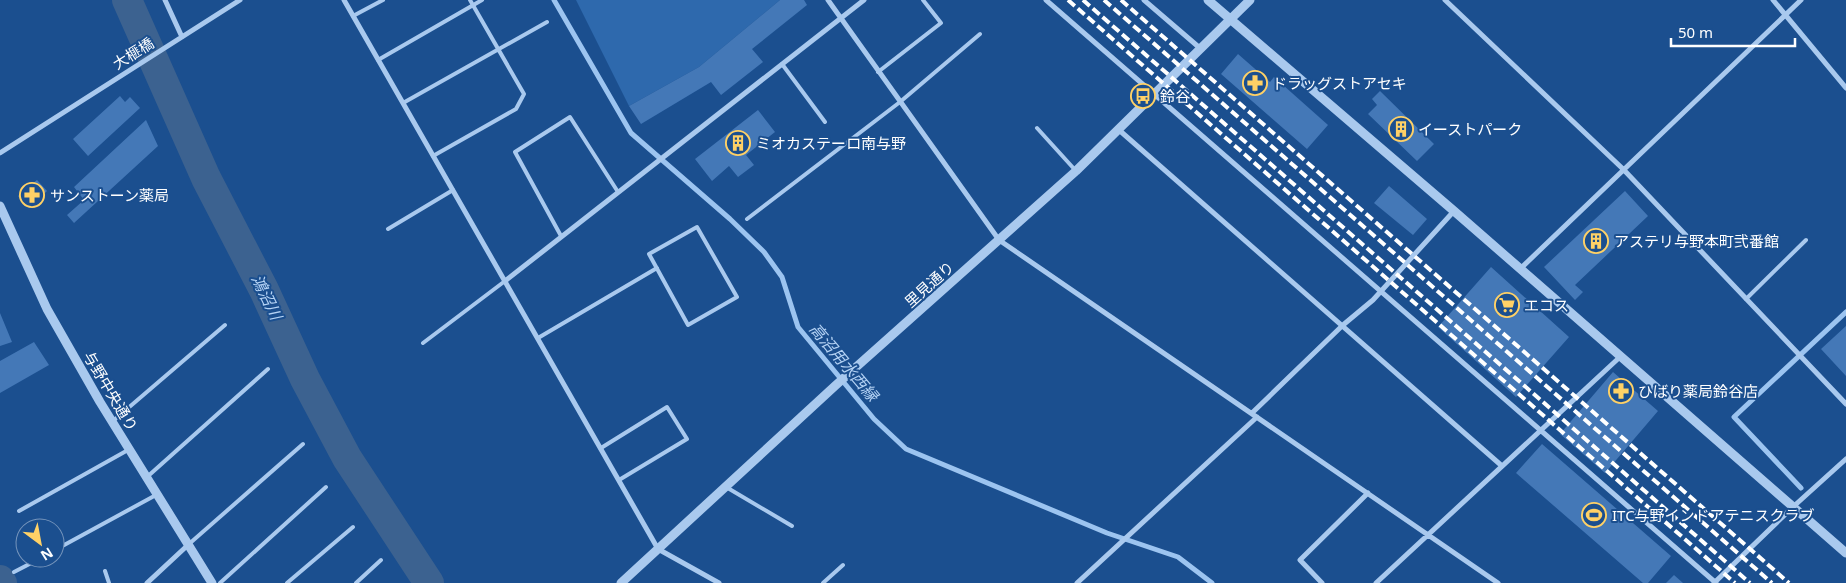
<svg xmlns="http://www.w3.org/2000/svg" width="1846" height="583" font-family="'Noto Sans','Noto Sans JP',sans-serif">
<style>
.green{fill:#2e69ad}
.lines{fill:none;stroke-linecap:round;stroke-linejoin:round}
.stream{stroke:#9cc4f0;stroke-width:5}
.river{stroke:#3c6290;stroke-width:30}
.building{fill:#4478b7}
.service{stroke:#a9c9ee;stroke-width:4}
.minor{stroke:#a9c9ee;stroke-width:5}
.tertiary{stroke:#a9c9ee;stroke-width:9}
.rail{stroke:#fff;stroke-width:4;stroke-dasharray:9 4;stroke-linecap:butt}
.labels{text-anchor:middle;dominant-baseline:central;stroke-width:4;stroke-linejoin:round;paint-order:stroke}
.street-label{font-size:15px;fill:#fff;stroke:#1b4f8f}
.poi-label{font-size:15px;fill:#fff;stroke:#1b4f8f;text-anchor:start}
.water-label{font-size:16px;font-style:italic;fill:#b5d3f5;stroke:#1b4f8f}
</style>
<rect width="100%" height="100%" fill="#1b4f8f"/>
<path class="green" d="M 576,0 L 780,0 L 699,67 L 629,106 Z"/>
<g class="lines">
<path class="stream" d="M 554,0 L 631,133 L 730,219 L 764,252 L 782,277 L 798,327 L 874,419 L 906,449 L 1107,533 L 1178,557 L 1212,583
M 1801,488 L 1734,417 L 1846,312"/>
<path class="river" d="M 127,0 L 206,178 L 264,290 L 305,379 L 347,458 L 429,583
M 0,580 L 2,583"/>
</g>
<path class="building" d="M 780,0 L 804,0 L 807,5 L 752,49 L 763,62 L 721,95 L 711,82 L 641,124 L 629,106 L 699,67 Z
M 1238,54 L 1270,82 L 1274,77 L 1328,125 L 1307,149 L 1221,74 Z
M 1380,91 L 1434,144 L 1417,161 L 1368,114 L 1377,105 L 1372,99 Z
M 120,96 L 125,102 L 130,97 L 140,108 L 88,156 L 73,139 Z
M 758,110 L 775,132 L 746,155 L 754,165 L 738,177 L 729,166 L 712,181 L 695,159 Z
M 146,120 L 158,146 L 74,223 L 67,215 L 84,200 L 74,187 Z
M 37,180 L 47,191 L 29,208 L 18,196 Z
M 1389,186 L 1427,219 L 1413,235 L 1374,203 Z
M 1625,191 L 1648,216 L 1575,285 L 1583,292 L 1575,300 L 1544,267 Z
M 1491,267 L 1569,337 L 1516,397 L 1438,327 Z
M 0,313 L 12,342 L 0,346 Z
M 1846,326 L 1846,376 L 1821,349 Z
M 34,342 L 49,365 L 0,393 L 0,361 Z
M 1613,372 L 1658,411 L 1605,473 L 1560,434 Z
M 1542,444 L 1671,556 L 1648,583 L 1643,583 L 1516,473 Z
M 1674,575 L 1683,583 L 1666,583 Z"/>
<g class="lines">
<path class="service" d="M 353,16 L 383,0
M 378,60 L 482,0
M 782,64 L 825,122
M 878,72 L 941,23 L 923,0
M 403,103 L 547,22
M 1037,128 L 1076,171
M 433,156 L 516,109 L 524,94 L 470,0
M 747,219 L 900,102 L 980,34
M 697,227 L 737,297 L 688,325 L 649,254 Z
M 388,229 L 453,190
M 561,236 L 515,152 L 570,117 L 618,192
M 1746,299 L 1806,240
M 538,338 L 657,268
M 423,343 L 505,281
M 113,421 L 225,325
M 601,448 L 667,407 L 687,439 L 619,480
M 147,477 L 268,369
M 726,487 L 792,526
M 19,511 L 128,450
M 189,544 L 303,444
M 55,550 L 156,495
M 105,571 L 109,583
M 14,572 L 41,558
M 220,583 L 326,487
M 287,583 L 353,527
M 356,583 L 381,560
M 823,583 L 843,565"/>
<path class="minor" d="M 165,0 L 182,37
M 344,0 L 658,549 L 719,583
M 828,0 L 999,240 L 1498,583
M 1046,0 L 1716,583
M 1144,0 L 1201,49
M 1445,0 L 1623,169 L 1846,404
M 1773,0 L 1846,88
M 1119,130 L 1502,466
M 0,153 L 240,0
M 1520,269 L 1801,0
M 505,281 L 864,0
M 1252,413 L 1343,325 L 1373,300 L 1454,211
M 147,583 L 189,544
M 1077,583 L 1257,417
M 1322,583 L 1300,560 L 1368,493
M 1376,583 L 1621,356
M 1714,583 L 1794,506 L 1846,459"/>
<path class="tertiary" d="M 1208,0 L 1454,211 L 1846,553
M 0,206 L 47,309 L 100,402 L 212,583
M 621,583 L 836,385 L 1076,171 L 1250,0"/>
<path class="rail" d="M 1068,0 L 1735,583
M 1083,0 L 1750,583
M 1104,0 L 1772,583
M 1121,0 L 1789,583"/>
</g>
<defs>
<symbol id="pharmacy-ring" viewBox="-11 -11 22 22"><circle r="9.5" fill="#1b4f8f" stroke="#ffd166" stroke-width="1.5"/><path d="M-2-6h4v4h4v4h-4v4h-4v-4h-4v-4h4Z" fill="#ffd166"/></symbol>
<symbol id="bus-ring" viewBox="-11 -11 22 22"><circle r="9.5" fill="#1b4f8f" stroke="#ffd166" stroke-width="1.5"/><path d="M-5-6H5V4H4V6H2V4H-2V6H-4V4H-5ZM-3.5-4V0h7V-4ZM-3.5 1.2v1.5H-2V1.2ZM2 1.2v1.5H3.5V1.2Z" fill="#ffd166"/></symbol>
<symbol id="building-ring" viewBox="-11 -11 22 22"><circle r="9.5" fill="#1b4f8f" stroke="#ffd166" stroke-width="1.5"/><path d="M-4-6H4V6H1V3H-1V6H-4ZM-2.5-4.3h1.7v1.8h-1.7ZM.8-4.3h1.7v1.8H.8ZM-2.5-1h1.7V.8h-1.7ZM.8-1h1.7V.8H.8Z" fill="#ffd166"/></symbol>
<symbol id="supermarket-ring" viewBox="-11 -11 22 22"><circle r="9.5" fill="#1b4f8f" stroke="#ffd166" stroke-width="1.5"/><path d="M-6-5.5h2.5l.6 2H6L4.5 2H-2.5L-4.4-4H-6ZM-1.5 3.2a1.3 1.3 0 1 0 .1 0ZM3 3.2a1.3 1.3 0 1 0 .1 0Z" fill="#ffd166"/></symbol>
<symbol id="stadium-ring" viewBox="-11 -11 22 22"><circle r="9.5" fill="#1b4f8f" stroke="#ffd166" stroke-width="1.5"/><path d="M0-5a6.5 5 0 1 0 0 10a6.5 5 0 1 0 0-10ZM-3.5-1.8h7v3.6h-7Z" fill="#ffd166"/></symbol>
</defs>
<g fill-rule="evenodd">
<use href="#pharmacy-ring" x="1241" y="69" width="28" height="28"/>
<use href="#bus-ring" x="1129" y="82" width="28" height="28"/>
<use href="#building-ring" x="1387" y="115" width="28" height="28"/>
<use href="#building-ring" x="724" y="129" width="28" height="28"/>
<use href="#pharmacy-ring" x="18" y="181" width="28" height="28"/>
<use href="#building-ring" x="1582" y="227" width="28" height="28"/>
<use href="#supermarket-ring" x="1493" y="291" width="28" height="28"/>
<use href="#pharmacy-ring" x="1607" y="377" width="28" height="28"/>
<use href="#stadium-ring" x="1580" y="501" width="28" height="28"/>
</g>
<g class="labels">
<g class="street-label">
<text transform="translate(133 53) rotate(-32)">大榧橋</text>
<text transform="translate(929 284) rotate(-42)">里見通り</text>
<text transform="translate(111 391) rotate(59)">与野中央通り</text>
</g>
<g class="poi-label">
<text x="1272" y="83">ドラッグストアセキ</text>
<text x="1160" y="96">鈴谷</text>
<text x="1418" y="129">イーストパーク</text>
<text x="756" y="143">ミオカステーロ南与野</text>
<text x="50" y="195">サンストーン薬局</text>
<text x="1614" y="241">アステリ与野本町弐番館</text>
<text x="1524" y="305">エコス</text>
<text x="1638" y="391">ひばり薬局鈴谷店</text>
<text x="1612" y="515">ITC与野インドアテニスクラブ</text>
</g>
<g class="water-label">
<text transform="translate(267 297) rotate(64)">鴻沼川</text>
<text transform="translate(844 362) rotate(50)">高沼用水西縁</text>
</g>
</g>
<g transform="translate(40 543) rotate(148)"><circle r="24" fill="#1b4f8f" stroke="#7695bc"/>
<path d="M0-4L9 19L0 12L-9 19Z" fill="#ffd166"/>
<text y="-8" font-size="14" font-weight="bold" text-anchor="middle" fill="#ffffff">N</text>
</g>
<path d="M1671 38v8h124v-8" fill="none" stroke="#ffffff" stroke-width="2.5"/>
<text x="1678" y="38" font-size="15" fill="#ffffff" stroke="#1b4f8f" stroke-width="4" paint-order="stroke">50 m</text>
</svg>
